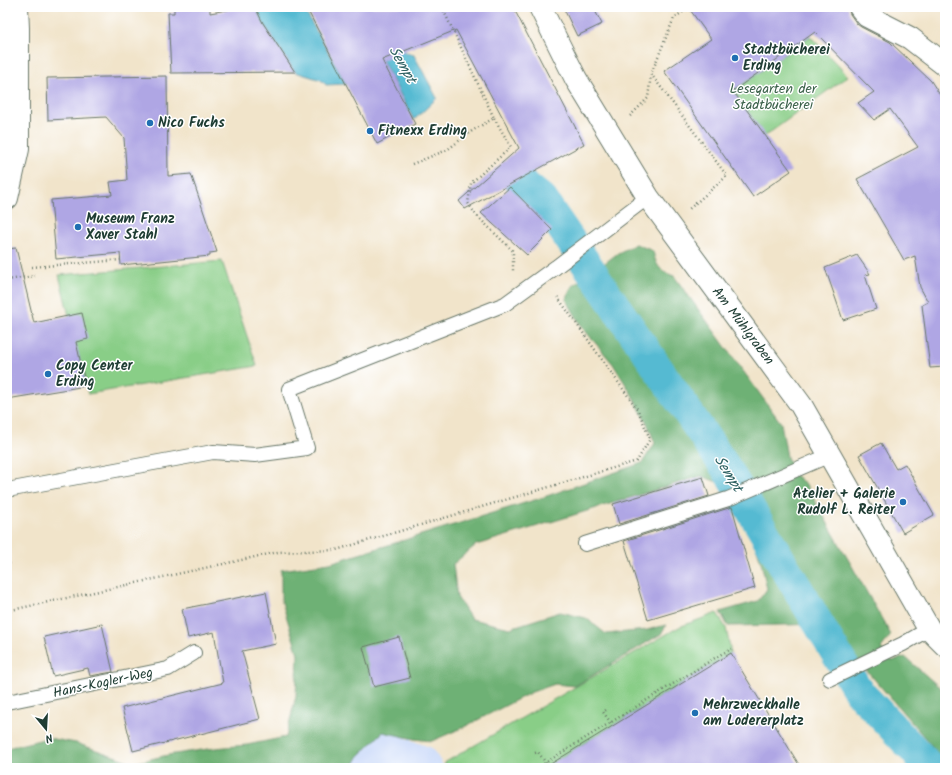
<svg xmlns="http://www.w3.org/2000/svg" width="952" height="775" font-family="Kalam,sans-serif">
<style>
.built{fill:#ccdbf9}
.green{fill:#89ce87;stroke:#54865e}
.forest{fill:#6eb174;stroke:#467754}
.water{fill:#54bad2;stroke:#3a7c83}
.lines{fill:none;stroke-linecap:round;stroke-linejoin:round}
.canal{stroke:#54bad2;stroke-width:31}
.building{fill:#afa6e4}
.lane-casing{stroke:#687768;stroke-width:16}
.street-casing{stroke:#687768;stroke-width:24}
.secondary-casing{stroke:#687768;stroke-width:24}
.path{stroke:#687768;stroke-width:2.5;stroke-dasharray:1 3;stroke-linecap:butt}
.lane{stroke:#fff;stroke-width:14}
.street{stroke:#fff;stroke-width:22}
.secondary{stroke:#fff;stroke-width:22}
.poi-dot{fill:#1f6fb2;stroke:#fff;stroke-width:1.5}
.labels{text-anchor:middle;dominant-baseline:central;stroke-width:3;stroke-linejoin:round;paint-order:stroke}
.poi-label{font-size:14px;font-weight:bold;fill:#1f3d34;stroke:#fff;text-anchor:start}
.park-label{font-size:14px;fill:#3a6149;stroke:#fff}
.street-label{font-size:14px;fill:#1f3d34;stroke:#fff}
.water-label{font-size:15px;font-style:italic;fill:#2f6263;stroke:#fff}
</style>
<rect width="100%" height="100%" fill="#fff"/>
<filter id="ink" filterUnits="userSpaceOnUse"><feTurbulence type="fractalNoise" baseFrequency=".025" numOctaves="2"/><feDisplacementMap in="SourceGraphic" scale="8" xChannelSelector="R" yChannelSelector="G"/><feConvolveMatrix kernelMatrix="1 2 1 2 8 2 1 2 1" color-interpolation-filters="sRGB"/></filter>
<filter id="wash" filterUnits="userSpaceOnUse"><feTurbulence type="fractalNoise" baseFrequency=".012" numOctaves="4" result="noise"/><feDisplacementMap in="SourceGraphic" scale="16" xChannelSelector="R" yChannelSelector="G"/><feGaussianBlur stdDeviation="0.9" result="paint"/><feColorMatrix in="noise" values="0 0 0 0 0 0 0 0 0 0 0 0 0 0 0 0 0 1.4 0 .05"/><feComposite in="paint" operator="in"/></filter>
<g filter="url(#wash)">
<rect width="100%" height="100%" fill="#f1e4ca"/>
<path class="built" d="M 379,728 L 432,748 L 445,768 L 289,768 Z"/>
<path class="green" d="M 810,36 L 848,76 L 765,136 L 733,91 Z
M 222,261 L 257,366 L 88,394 L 59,275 Z
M 717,613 L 726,628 L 731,653 L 544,768 L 447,768 L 444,763 L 679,627 Z"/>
<path class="forest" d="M 636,244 L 653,251 C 656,265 659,271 674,276 L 781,423 L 787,457 L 793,473 L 806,485 L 891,635 L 881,648 L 892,661 L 905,657 L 945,692 L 945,761 L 849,650 L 834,624 L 728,626 L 720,612 L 758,601 L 767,589 L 761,562 L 750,528 L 733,497 L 720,483 L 701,476 L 476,545 L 453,564 L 457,597 L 471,619 L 510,628 L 560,612 L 586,618 L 606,634 L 647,630 L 666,625 L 661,634 L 575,686 L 555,684 L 532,692 L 464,727 L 432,741 L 414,739 L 383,732 L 358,757 L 352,768 L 7,768 L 7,748 L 48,738 L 76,743 L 134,763 L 168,755 L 215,748 L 247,745 L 286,737 L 296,696 L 298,654 L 281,599 L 281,570 L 330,563 L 541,498 L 642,463 L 655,443 L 647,423 L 631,393 L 613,364 L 582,327 L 566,299 L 572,286 L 601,266 L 618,253 Z"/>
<path class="water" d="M 255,7 L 303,7 L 346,84 L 326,85 L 321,80 L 295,72 L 263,23 Z
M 365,28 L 403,51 L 414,55 L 437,98 L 414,120 Z"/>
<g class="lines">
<path class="canal" d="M 521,182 L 542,199 L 726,468 L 859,692 L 931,768"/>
</g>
<g id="blocks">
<path class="building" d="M 174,7 L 210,7 L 210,13 L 244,7 L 255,7 L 263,23 L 295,72 L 171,73 L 168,13 L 174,13 Z
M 306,7 L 513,7 L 584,144 L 465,209 L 459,201 L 519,148 L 456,30 L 382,60 L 415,124 L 377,144 Z
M 563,7 L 593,7 L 602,24 L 577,36 Z
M 688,7 L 848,7 L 850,14 L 857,24 L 861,27 L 890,42 L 931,81 L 945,103 L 945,367 L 930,368 L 922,305 L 928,302 L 920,287 L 915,256 L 904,260 L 857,179 L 918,147 L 890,109 L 874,120 L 858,103 L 874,92 L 815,32 L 733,91 L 791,171 L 753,197 L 664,71 L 711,39 Z
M 167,76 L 168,176 L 191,174 L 217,252 L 210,253 L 210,256 L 121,265 L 120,253 L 56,259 L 51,200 L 112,195 L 110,182 L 127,180 L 124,138 L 106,117 L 48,120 L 47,78 Z
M 510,187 L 552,230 L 527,255 L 481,213 Z
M 16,248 L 34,323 L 82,313 L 88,339 L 76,342 L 86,386 L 7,399 L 7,249 Z
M 857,255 L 870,274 L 865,275 L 876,309 L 843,320 L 825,268 Z
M 881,443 L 896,469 L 905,464 L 934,515 L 903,533 L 859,455 Z
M 703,477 L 709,496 L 619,524 L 613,504 Z
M 732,507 L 755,588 L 648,620 L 624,541 Z
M 266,592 L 276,644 L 242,651 L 260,719 L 133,751 L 122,708 L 223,683 L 214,632 L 188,638 L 182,609 Z
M 102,624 L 113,672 L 90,676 L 88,668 L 53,676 L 44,637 Z
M 399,637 L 410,678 L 374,687 L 363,647 Z
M 731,653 L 801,768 L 544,768 L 624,719 Z"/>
</g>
</g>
<g filter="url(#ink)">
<use href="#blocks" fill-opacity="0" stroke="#687768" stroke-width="1"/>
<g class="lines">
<defs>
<path id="lane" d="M 7,490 L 213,452 L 255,455 L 307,448 L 289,389 L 505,304 L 556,267 L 648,197
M 585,544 L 728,499 L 830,455
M 830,679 L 903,644 L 929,629
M 7,702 L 168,669 L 194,653"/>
<path id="street" d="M 540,7 L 576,79 L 648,197 L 801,405 L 929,629 L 945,645
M 860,7 L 867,16 L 910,38 L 945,65"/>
<path id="secondary" d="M 7,198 L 18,149 L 18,28 L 17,7"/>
</defs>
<use href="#lane" class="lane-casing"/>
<use href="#street" class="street-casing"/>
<use href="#secondary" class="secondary-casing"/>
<path class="path" d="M 651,74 L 727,176 L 689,209
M 630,116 L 648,98 L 651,74 L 674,18 L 690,7
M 494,118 L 511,147 L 471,183 L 468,203 L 476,215 L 513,251 L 513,271
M 412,164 L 447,150 L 472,131 L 494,118 L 442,7
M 32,267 L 121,260
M 7,280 L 35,276
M 7,567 L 10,562
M 7,611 L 278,552 L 336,550 L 637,461 L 650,439 L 638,410 L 556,295
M 606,710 L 603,712 L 611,723
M 535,753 L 538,752 L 546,763
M 537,768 L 723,653 L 732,649"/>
<use href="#lane" class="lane"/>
<use href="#street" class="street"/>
<use href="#secondary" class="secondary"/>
</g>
</g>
<g class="poi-dot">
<circle cx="735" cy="58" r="4"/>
<circle cx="150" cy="123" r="4"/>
<circle cx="370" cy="131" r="4"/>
<circle cx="78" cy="227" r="4"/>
<circle cx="48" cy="374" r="4"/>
<circle cx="903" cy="502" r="4"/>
<circle cx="695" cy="713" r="4"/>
</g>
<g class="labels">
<g class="poi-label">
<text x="743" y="50">Stadtbücherei<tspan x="743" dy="16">Erding</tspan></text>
<text x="158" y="123">Nico Fuchs</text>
<text x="378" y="131">Fitnexx Erding</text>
<text x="86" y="219">Museum Franz<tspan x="86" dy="16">Xaver Stahl</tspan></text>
<text x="56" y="366">Copy Center<tspan x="56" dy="16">Erding</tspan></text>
<text x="895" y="494" text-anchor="end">Atelier + Galerie<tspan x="895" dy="16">Rudolf L. Reiter</tspan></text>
<text x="703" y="705">Mehrzweckhalle<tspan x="703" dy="16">am Lodererplatz</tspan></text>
</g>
<g class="park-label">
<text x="773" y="89">Lesegarten der<tspan x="773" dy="16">Stadtbücherei</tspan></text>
</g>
<g class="street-label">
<text transform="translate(743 326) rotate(53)">Am Mühlgraben</text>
<text transform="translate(103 683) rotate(-12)">Hans-Kogler-Weg</text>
</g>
<g class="water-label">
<text transform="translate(402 65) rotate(60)">Sempt</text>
<text transform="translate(728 474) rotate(58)">Sempt</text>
</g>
</g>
<rect width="952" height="775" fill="none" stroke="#fff" stroke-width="24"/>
<g transform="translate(46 729) rotate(162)" stroke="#ffffff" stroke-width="3" paint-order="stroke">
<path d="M0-3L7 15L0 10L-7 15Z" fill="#1f3d34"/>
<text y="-6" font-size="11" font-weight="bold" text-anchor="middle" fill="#1f3d34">N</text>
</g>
</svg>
